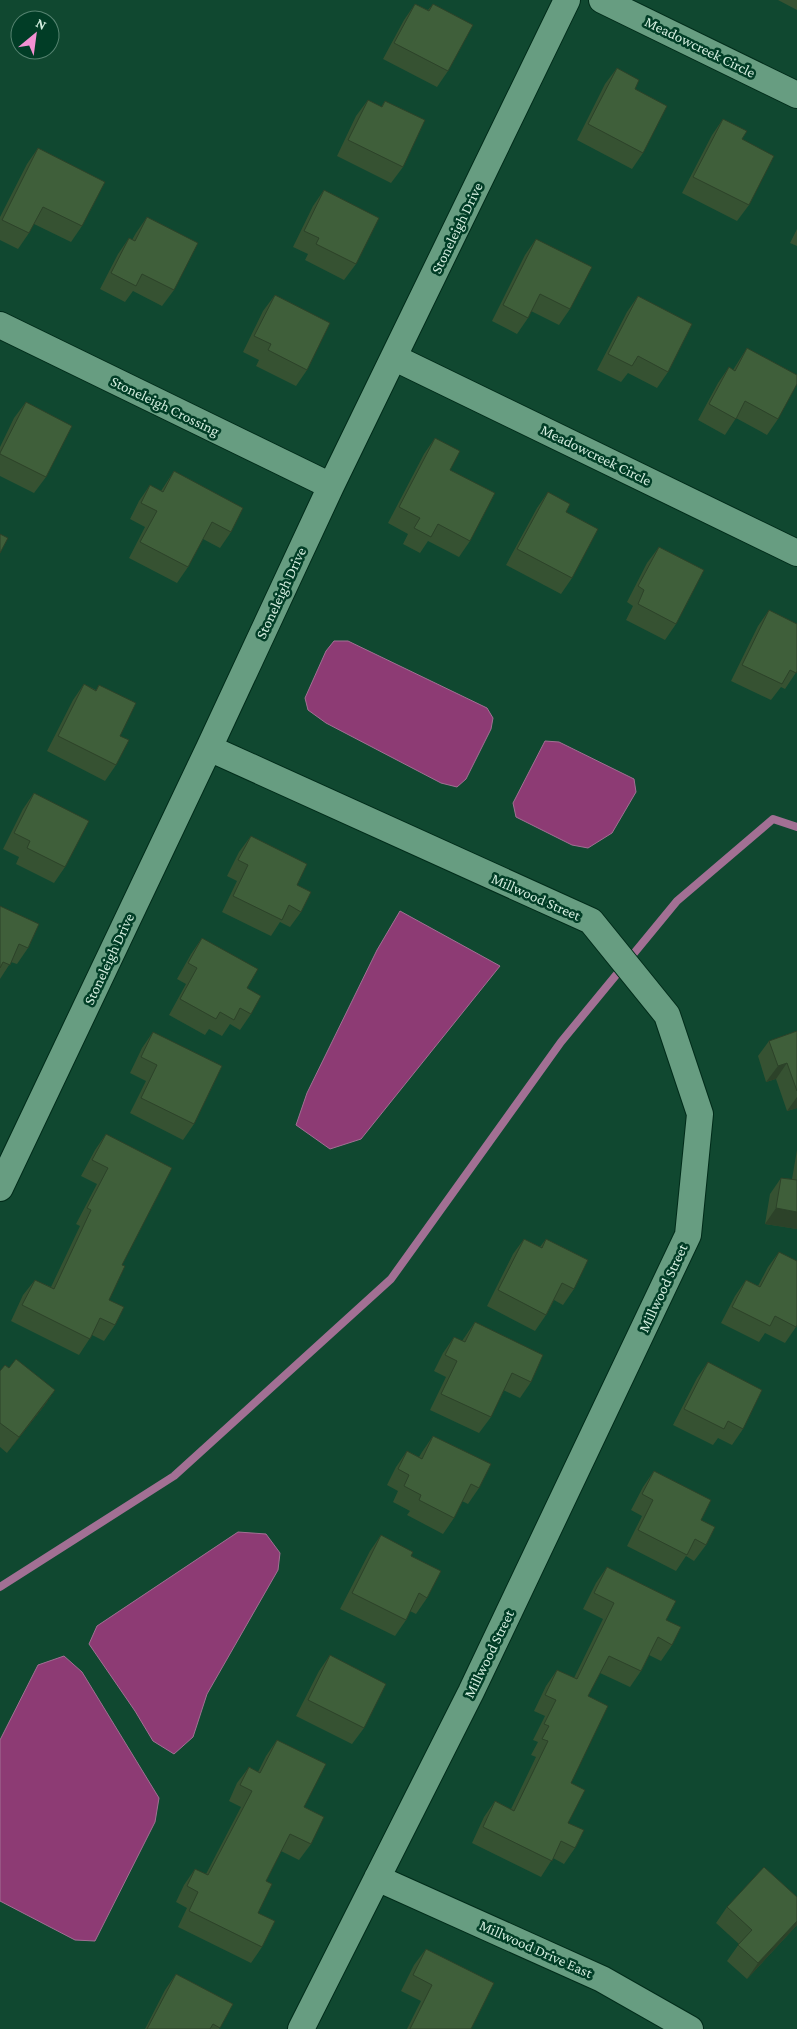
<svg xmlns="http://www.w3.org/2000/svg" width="797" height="2029" font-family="'Crimson Pro',serif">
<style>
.water{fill:#8d3b74;stroke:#a27094}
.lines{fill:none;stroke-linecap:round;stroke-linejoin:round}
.stream{stroke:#a27094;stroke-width:8}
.street-casing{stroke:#012c1a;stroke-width:28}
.street{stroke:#679d81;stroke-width:26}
.wall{fill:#365232}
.shaded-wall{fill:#2c4229}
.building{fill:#3f5f3a;stroke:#2c4229}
.labels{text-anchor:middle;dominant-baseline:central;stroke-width:5;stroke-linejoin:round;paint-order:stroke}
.street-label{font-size:15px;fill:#d2edde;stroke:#013d26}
</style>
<rect width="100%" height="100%" fill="#104830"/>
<path class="water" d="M 334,641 L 348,641 L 487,708 L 493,718 L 491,729 L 466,779 L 457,787 L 441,783 L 326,723 L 308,710 L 305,698 L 326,651 Z
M 545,741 L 559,742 L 634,779 L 636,792 L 612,833 L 588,848 L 572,845 L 516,817 L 513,803 Z
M 400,911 L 500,966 L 361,1139 L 330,1149 L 296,1125 L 307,1093 L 377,950 Z
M 238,1532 L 266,1534 L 280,1553 L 278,1570 L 207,1694 L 193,1737 L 174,1754 L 153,1741 L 135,1711 L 89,1644 L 97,1626 Z
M 64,1656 L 82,1672 L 159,1798 L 155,1822 L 95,1941 L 75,1940 L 0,1901 L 0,1740 L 38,1665 Z"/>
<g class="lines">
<path class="stream" d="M 0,1587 L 174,1476 L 391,1279 L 561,1042 L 677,901 L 773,819 L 797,827"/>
<defs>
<path id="street" d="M 602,0 L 797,95
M 0,325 L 331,486
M 395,358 L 797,553
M 209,748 L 591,921 L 667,1015 L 700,1114 L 688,1235 L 471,1692 L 301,2029
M 0,1188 L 209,748 L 331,486 L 567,0
M 377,1878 L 602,1979 L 690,2029"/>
</defs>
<use href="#street" class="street-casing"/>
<use href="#street" class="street"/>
</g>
<path class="wall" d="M 778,0 L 797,0 L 797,10 Z
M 415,4 L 428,10 L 433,4 L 448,71 L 437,87 L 383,59 L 404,20 Z
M 617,68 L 635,89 L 643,153 L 632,169 L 577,140 L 605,84 Z
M 368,100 L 381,107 L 385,101 L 403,167 L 391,183 L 337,156 L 356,116 Z
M 723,119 L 742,139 L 749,205 L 737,221 L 682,193 L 712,135 Z
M 38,148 L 82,226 L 71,242 L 34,224 L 29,233 L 18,249 L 0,240 L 0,217 L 27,164 Z
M 324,190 L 356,264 L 344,280 L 305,260 L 308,254 L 293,247 L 313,206 Z
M 147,217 L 174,290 L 162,306 L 133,291 L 125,302 L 100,289 L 118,254 L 129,238 L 132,240 L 136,233 Z
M 797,229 L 797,246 L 790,243 Z
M 536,239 L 570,309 L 559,325 L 531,311 L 528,318 L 517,334 L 492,321 L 525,255 Z
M 275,295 L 307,370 L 296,386 L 256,366 L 259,360 L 243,352 L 263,311 Z
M 638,296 L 668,372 L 657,388 L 628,373 L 621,382 L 597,370 L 627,312 Z
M 747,348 L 778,419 L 767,435 L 736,418 L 725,435 L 698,420 L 718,383 L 729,367 L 733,370 Z
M 26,402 L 46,477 L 34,493 L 0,476 L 0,447 L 14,418 Z
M 435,438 L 450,470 L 470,541 L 459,557 L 428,541 L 420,553 L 403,544 L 408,534 L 388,523 L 424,454 Z
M 174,471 L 231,532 L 220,548 L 203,539 L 188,567 L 177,583 L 129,558 L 145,527 L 130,519 L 139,501 L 150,485 L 161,491 Z
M 548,492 L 566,512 L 572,578 L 561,594 L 506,565 L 537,508 Z
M 659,547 L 676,624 L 665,640 L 626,620 L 633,606 L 627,602 L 647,563 Z
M 769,610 L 797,671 L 785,689 L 781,687 L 771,700 L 731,681 L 758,626 Z
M 84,684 L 96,690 L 99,685 L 120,736 L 116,765 L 105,781 L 47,751 L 73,700 Z
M 34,793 L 65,867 L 54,883 L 16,864 L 19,857 L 3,849 L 23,809 Z
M 251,836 L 297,885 L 301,912 L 290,927 L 280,922 L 271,936 L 222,912 L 237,881 L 227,876 L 239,852 Z
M 0,906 L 28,948 L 17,964 L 11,962 L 0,979 Z
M 202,938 L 247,988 L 251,1014 L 240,1030 L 230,1024 L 222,1036 L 209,1029 L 205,1035 L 169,1015 L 186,984 L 177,979 L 191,954 Z
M 797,1031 L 797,1108 L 787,1111 L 776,1079 L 766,1082 L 758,1056 L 769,1041 Z
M 153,1032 L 194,1124 L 183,1140 L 130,1113 L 146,1081 L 130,1073 L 142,1048 Z
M 106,1134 L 122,1265 L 109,1300 L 115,1325 L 104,1341 L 92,1335 L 79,1355 L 11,1321 L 23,1295 L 35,1280 L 51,1287 L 80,1226 L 76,1224 L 97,1184 L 81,1176 L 95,1150 Z
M 797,1150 L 797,1229 L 765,1224 L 770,1194 L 781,1178 L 792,1179 Z
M 524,1239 L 540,1247 L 546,1239 L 574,1289 L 563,1305 L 554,1300 L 546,1315 L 535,1331 L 487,1306 L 513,1254 Z
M 779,1252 L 796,1327 L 785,1343 L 765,1333 L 759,1342 L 721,1323 L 735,1296 L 746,1280 L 758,1286 L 768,1267 Z
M 475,1322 L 531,1382 L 520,1398 L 503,1390 L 491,1417 L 479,1433 L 430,1410 L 446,1377 L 434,1371 L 443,1353 L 454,1337 L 462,1341 Z
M 708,1362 L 743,1429 L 732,1445 L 718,1438 L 713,1445 L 673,1425 L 697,1378 Z
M 9,1368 L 55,1390 L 44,1406 L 7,1453 L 0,1447 L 0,1371 Z
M 433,1436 L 479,1488 L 468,1504 L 462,1501 L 454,1518 L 443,1534 L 407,1515 L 410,1511 L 393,1502 L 398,1491 L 387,1485 L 396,1467 L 407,1451 L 419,1457 L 422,1452 Z
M 654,1471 L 701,1520 L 706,1545 L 694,1561 L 686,1556 L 676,1571 L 627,1546 L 642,1516 L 631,1510 L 643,1487 Z
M 381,1535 L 427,1598 L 416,1614 L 410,1611 L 406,1620 L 395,1636 L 340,1609 L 370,1551 Z
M 607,1567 L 666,1620 L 672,1645 L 661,1661 L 649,1655 L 641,1671 L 630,1687 L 600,1673 L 588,1696 L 571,1783 L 568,1823 L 575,1848 L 564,1864 L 553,1858 L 541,1877 L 472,1843 L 484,1817 L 495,1801 L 511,1809 L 536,1757 L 531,1755 L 538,1742 L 533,1740 L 545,1716 L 534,1711 L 546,1686 L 557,1670 L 574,1678 L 603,1619 L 583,1609 L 596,1583 Z
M 330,1655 L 364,1728 L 352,1744 L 296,1716 L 319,1671 Z
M 277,1740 L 304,1807 L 311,1844 L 299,1860 L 281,1851 L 266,1881 L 258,1913 L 262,1947 L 251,1963 L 178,1927 L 187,1908 L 176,1902 L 184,1885 L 195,1869 L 206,1874 L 241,1807 L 229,1801 L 237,1783 L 249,1767 L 258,1772 L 266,1756 Z
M 797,1897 L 797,1925 L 747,1979 L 727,1961 L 739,1944 L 716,1923 L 727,1907 Z
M 426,1949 L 471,2029 L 407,2029 L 421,2001 L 401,1991 L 414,1965 Z
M 176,1974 L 233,2004 L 219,2029 L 145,2029 L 165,1990 Z"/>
<path class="shaded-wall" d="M 787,1063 L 776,1079 L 766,1082 L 778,1066 Z
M 797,1097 L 797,1108 L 787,1111 Z
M 776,1208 L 797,1212 L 797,1229 L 765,1224 Z
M 55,1390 L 44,1406 L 7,1453 L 19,1437 Z
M 797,1921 L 797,1925 L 747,1979 L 758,1963 Z"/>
<path class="building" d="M 415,4 L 429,11 L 433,4 L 473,25 L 448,71 L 394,43 Z
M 617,68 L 639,80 L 635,89 L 667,106 L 643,153 L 588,124 Z
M 368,100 L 382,107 L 385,101 L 425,120 L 403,167 L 348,140 Z
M 723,119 L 747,131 L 742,139 L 774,156 L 749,205 L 693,177 Z
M 38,148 L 105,182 L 82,226 L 43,207 L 29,233 L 2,220 Z
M 324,190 L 379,218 L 356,264 L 316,244 L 319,238 L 304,231 Z
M 147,217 L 198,243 L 174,290 L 142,274 L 136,286 L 111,273 L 129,238 L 135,241 Z
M 536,239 L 592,267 L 570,309 L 540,294 L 528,318 L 503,305 Z
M 275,295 L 330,323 L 307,370 L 268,350 L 271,344 L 254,336 Z
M 638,296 L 692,324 L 668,372 L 638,356 L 632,366 L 608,354 Z
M 747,348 L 797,375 L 797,384 L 778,419 L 745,401 L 736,419 L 709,404 L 729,367 L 735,371 Z
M 26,402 L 72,426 L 46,477 L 0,454 L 0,453 Z
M 435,438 L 460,451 L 450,470 L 495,493 L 470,541 L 438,524 L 431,537 L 414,528 L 420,518 L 399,507 Z
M 174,471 L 243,508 L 231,532 L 212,522 L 188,567 L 140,542 L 157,511 L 141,503 L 150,485 L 163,492 Z
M 548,492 L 570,504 L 566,512 L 598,529 L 572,578 L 517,549 Z
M 0,534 L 8,538 L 0,553 Z
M 659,547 L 704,570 L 676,624 L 638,604 L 644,590 L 638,586 Z
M 769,610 L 797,624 L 797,671 L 796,673 L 790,670 L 782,684 L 742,665 Z
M 84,684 L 96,691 L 99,685 L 136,703 L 120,736 L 129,740 L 116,765 L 58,736 Z
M 34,793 L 89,821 L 65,867 L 27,848 L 30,841 L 14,833 Z
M 251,836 L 307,864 L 297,885 L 311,892 L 301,912 L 289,905 L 282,920 L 233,896 L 248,865 L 238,860 Z
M 0,906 L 39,924 L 28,948 L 19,944 L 10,965 L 3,962 L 0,968 Z
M 202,938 L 258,969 L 247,988 L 261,996 L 251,1014 L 240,1008 L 234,1020 L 220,1012 L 216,1019 L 180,999 L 197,968 L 188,963 Z
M 797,1031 L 797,1091 L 787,1063 L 778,1066 L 769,1041 Z
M 153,1032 L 222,1066 L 194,1124 L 141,1098 L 157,1065 L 141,1057 Z
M 106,1134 L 172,1168 L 122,1265 L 125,1266 L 109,1300 L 124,1307 L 115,1325 L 100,1318 L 90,1339 L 22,1305 L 35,1280 L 54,1289 L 91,1210 L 87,1208 L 108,1168 L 92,1160 Z
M 781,1178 L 797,1180 L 797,1212 L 776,1208 Z
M 524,1239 L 542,1248 L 546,1239 L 588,1260 L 574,1289 L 562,1283 L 546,1315 L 498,1290 Z
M 779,1252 L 797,1261 L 797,1325 L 796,1327 L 775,1316 L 770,1326 L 732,1307 L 746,1280 L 760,1287 Z
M 475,1322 L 543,1355 L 531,1382 L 512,1373 L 491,1417 L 441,1394 L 457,1361 L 445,1355 L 454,1337 L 465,1342 Z
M 16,1359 L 55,1390 L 19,1437 L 0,1423 L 0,1371 L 5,1365 L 9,1368 Z
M 708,1362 L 762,1390 L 743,1429 L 728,1421 L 724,1429 L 684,1409 Z
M 433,1436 L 491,1464 L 479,1488 L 471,1484 L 454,1518 L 419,1500 L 421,1495 L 404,1486 L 409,1475 L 398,1469 L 407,1451 L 422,1459 Z
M 654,1471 L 711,1500 L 701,1520 L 715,1527 L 706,1545 L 695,1539 L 687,1555 L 638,1530 L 653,1500 L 642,1494 Z
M 381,1535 L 413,1552 L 411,1556 L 441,1571 L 427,1598 L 419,1593 L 406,1620 L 352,1593 Z
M 607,1567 L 676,1601 L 666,1620 L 681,1627 L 672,1645 L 658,1637 L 641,1671 L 609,1656 L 588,1696 L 608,1706 L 571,1783 L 585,1790 L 568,1823 L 584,1830 L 575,1848 L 561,1841 L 552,1861 L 483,1827 L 495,1801 L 514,1811 L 548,1741 L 542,1739 L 549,1726 L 544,1724 L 556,1700 L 545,1695 L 557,1670 L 577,1679 L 614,1603 L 594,1593 Z
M 330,1655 L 386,1684 L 364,1728 L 308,1700 Z
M 277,1740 L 326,1764 L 304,1807 L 324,1817 L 311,1844 L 290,1834 L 266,1881 L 272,1884 L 258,1913 L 275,1921 L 262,1947 L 189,1911 L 198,1892 L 187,1886 L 195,1869 L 208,1875 L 252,1791 L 240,1785 L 249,1767 L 260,1773 Z
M 764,1867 L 797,1897 L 797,1921 L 758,1963 L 738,1945 L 752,1930 L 727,1907 Z
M 426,1949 L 494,1983 L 471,2029 L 410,2029 L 432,1985 L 413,1975 Z
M 176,1974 L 233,2004 L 220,2028 L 213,2024 L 210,2029 L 147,2029 Z"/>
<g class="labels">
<g class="street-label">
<text transform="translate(700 47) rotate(26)">Meadowcreek Circle</text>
<text transform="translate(457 228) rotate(-64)">Stoneleigh Drive</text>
<text transform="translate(165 406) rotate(26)">Stoneleigh Crossing</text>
<text transform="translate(596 455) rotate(26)">Meadowcreek Circle</text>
<text transform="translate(281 593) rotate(-65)">Stoneleigh Drive</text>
<text transform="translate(536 897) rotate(24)">Millwood Street</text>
<text transform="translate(109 959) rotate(-65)">Stoneleigh Drive</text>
<text transform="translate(663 1288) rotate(-65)">Millwood Street</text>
<text transform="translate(489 1654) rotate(-64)">Millwood Street</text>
<text transform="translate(536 1949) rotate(24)">Millwood Drive East</text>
</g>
</g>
<g transform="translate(35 35) rotate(29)"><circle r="24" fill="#013d26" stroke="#558370"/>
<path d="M0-4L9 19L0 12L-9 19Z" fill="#f491d3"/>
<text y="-8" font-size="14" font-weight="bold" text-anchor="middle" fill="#d2edde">N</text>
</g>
</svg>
